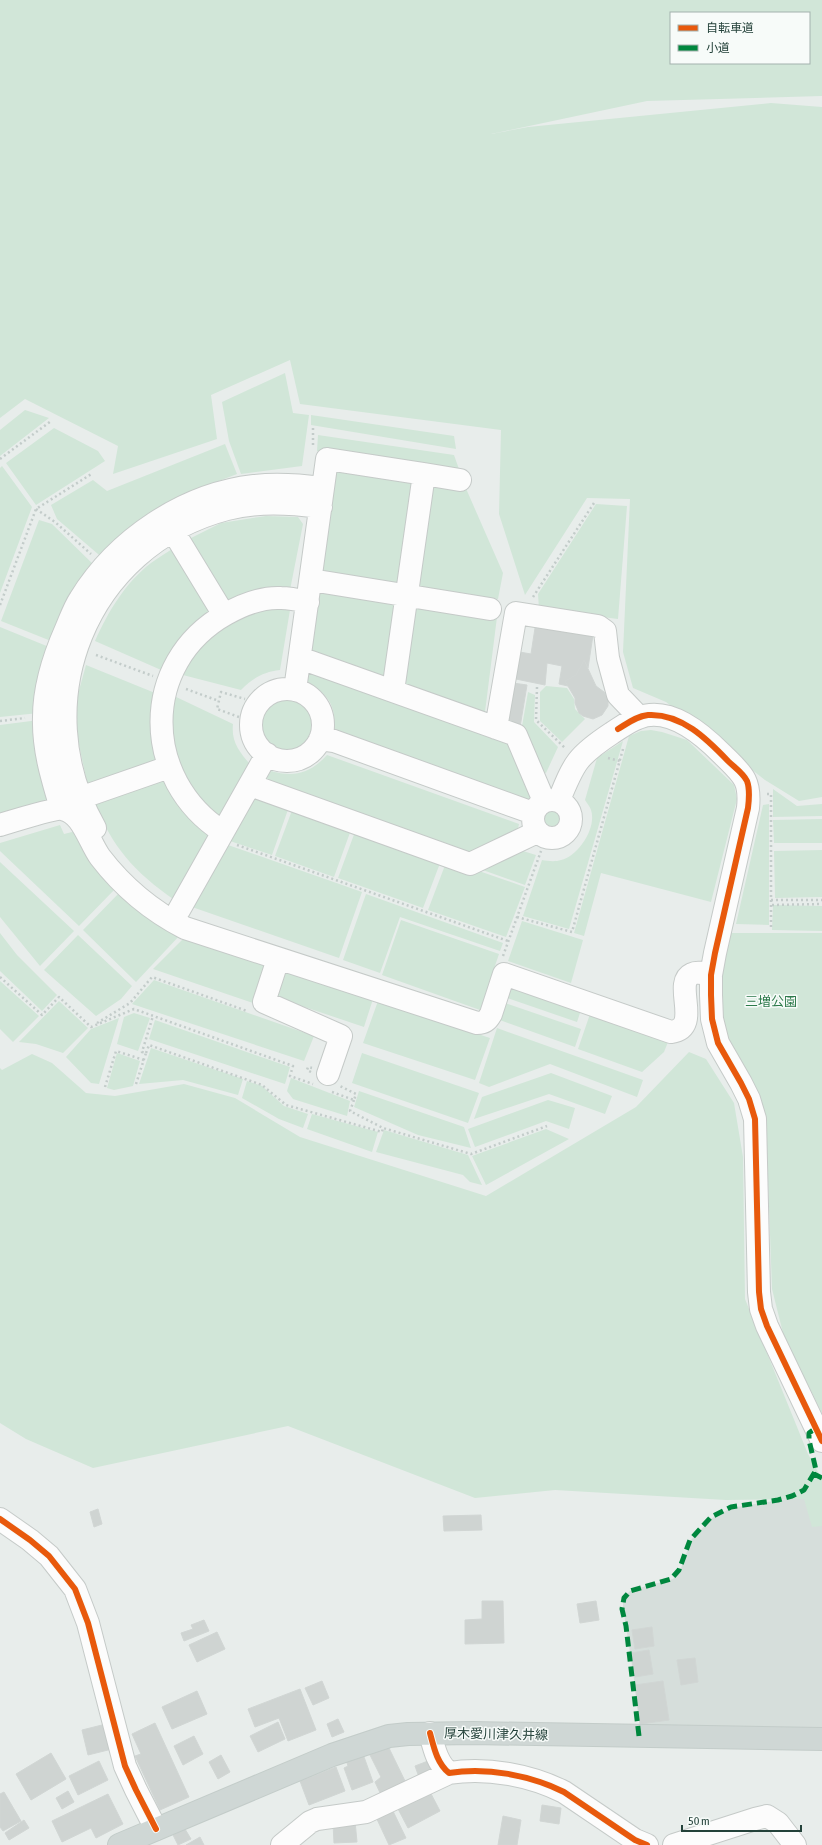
<svg xmlns="http://www.w3.org/2000/svg" width="822" height="1845" font-family="'Asap Condensed','Noto Sans JP',sans-serif">
<style>
.built{fill:#d6dedb}
.green{fill:#d1e6d8;fill-rule:evenodd}
.building{fill:#cfd4d2;stroke:#d1d6d4}
.lines{fill:none;stroke-linecap:round;stroke-linejoin:round}
.minor-casing{stroke:#c5cac8;stroke-width:24}
.major-casing{stroke:#c3ccc9;stroke-width:24}
.path{stroke:#c3ccca;stroke-width:2.5;stroke-dasharray:2 3;stroke-linecap:butt}
.minor{stroke:#fcfcfc;stroke-width:22}
.major{stroke:#cfd7d5;stroke-width:22}
.quiet{stroke:#00873e;stroke-width:5;stroke-dasharray:10 5;stroke-linecap:butt}
.cycleway-casing{stroke:#f7fbf9;stroke-width:8}
.cycleway{stroke:#e8590c;stroke-width:6}
.labels{text-anchor:middle;dominant-baseline:central;stroke-width:3;stroke-linejoin:round;paint-order:stroke}
.park-label{font-size:13px;fill:#2d7a4b;stroke:#f7fbf9}
.street-label{font-size:13px;fill:#24423a;stroke:#f7fbf9}
</style>
<rect width="100%" height="100%" fill="#e8edeb"/>
<path class="built" d="M 822,1493 L 822,1728 L 641,1725 L 623,1607 L 623,1600 L 626,1595 L 630,1591 L 639,1588 L 673,1579 L 680,1571 L 691,1540 L 712,1518 L 720,1514 L 731,1508 Z"/>
<path class="green" d="M 0,0 L 822,0 L 822,96 L 647,101 L 491,134 L 528,127 L 771,103 L 822,107 L 822,797 L 799,801 L 765,780 L 666,702 L 633,688 L 623,652 L 630,499 L 587,498 L 525,595 L 499,514 L 501,430 L 300,404 L 290,360 L 211,395 L 217,439 L 113,474 L 118,446 L 25,399 L 0,418 ZM 671,13 L 809,13 L 809,63 L 671,63 Z
M 285,373 L 293,413 L 309,415 L 302,466 L 241,474 L 229,441 L 222,402 Z
M 25,410 L 49,418 L 0,456 L 0,430 Z
M 311,415 L 454,436 L 456,449 L 311,425 Z
M 54,428 L 98,451 L 105,461 L 36,505 L 6,463 Z
M 318,435 L 454,455 L 460,472 L 317,451 Z
M 225,444 L 237,474 L 193,491 L 105,560 L 57,519 L 51,505 L 93,480 L 107,491 Z
M 330,465 L 417,478 L 400,585 L 319,573 Z
M 2,466 L 32,507 L 0,593 L 0,468 Z
M 428,480 L 464,484 L 503,573 L 498,599 L 415,587 Z
M 596,504 L 627,506 L 618,619 L 539,609 L 538,594 Z
M 266,516 L 298,517 L 303,524 L 290,590 L 224,606 L 185,541 L 221,523 Z
M 39,520 L 52,524 L 97,568 L 56,643 L 1,621 Z
M 177,546 L 215,613 L 168,673 L 95,641 C 108,612 125,583 151,563 C 159,557 168,552 177,546 Z
M 317,589 L 398,601 L 386,678 L 311,652 Z
M 412,602 L 497,617 L 485,712 L 402,684 Z
M 291,604 L 280,670 C 263,672 253,678 241,690 L 179,674 L 188,656 L 247,611 Z
M 0,627 L 54,649 L 39,713 L 0,717 Z
M 86,665 L 160,695 L 162,764 L 88,787 L 75,726 L 78,694 Z
M 306,666 L 511,740 L 534,800 L 528,802 L 333,731 C 339,704 324,691 302,678 Z
M 546,686 L 567,688 L 574,699 L 575,709 L 585,719 L 562,742 L 540,721 L 540,692 Z
M 528,692 L 535,695 L 534,722 L 558,747 L 546,773 L 538,771 L 521,732 Z
M256 725a31 31 0 1 1 62 0a31 31 0 1 1-62 0Z
M 172,695 L 233,724 C 231,741 239,752 250,764 L 218,823 L 183,786 L 167,722 Z
M 39,720 L 54,804 L 0,819 L 0,725 Z
M 651,730 L 662,732 L 687,740 L 734,785 L 737,799 L 711,902 L 601,873 L 584,936 L 574,933 L 629,736 L 641,731 Z
M 623,741 L 569,929 L 523,916 L 542,860 C 548,861 555,862 561,860 C 578,856 597,828 591,810 C 590,807 587,803 585,800 L 597,758 Z
M 327,755 L 519,824 L 517,833 L 469,859 L 263,785 L 271,771 C 294,778 311,773 327,755 Z
M 164,773 L 213,832 L 176,901 C 133,871 113,848 93,800 Z
M 773,789 L 797,806 L 822,804 L 822,816 L 773,817 Z
M 258,794 L 290,804 L 272,855 L 230,841 Z
M 769,804 L 769,925 L 736,924 L 763,805 Z
M 294,805 L 352,827 L 334,877 L 275,856 Z
M539 820a13 13 0 1 1 26 0a13 13 0 1 1-26 0Z
M 822,819 L 822,843 L 774,843 L 773,820 Z
M 60,825 L 64,834 L 76,831 L 116,888 L 79,926 L 0,851 L 0,843 Z
M 356,829 L 442,858 L 423,908 L 338,878 Z
M 228,845 L 362,892 L 339,958 L 192,907 Z
M 513,848 L 536,855 L 525,885 L 480,869 Z
M 822,850 L 822,897 L 775,898 L 774,851 Z
M 447,860 L 525,887 L 506,937 L 428,910 Z
M 0,862 L 74,931 L 40,966 L 0,917 Z
M 121,891 L 181,934 L 136,982 L 83,930 Z
M 366,894 L 503,943 L 500,951 L 400,917 L 380,973 L 343,960 Z
M 773,905 L 822,906 L 822,931 L 772,930 Z
M 401,920 L 499,954 L 480,1010 L 382,975 Z
M 522,921 L 583,940 L 571,983 L 508,961 Z
M 0,933 L 17,955 L 57,995 L 42,1011 L 0,971 Z
M 731,933 L 822,933 L 822,1413 L 784,1337 L 772,1289 L 767,1151 L 759,1107 L 733,1055 L 720,1010 L 719,967 Z
M 78,935 L 132,986 L 121,999 L 96,1016 L 44,970 Z
M 185,937 L 266,966 L 253,1003 L 153,969 Z
M 285,969 L 373,999 L 364,1027 L 275,997 Z
M 154,980 L 314,1036 L 304,1061 L 132,1004 Z
M 510,980 L 583,1004 L 577,1022 L 504,997 Z
M 0,981 L 39,1016 L 13,1042 L 0,1029 Z
M 59,1001 L 88,1028 L 63,1053 L 36,1044 L 19,1042 Z
M 378,1001 L 490,1038 L 475,1080 L 363,1043 Z
M 502,1002 L 581,1029 L 575,1047 L 497,1019 Z
M 134,1013 L 150,1018 L 138,1051 L 117,1044 L 124,1017 Z
M 590,1014 L 668,1042 L 664,1052 L 642,1072 L 578,1049 Z
M 119,1018 L 99,1084 L 91,1083 L 66,1057 L 91,1029 Z
M 155,1020 L 290,1067 L 285,1084 L 149,1039 Z
M 497,1028 L 643,1080 L 637,1097 L 550,1064 L 489,1087 L 479,1083 Z
M 151,1048 L 243,1079 L 238,1095 L 183,1080 L 139,1084 Z
M 689,1052 L 706,1059 L 734,1103 L 743,1157 L 745,1299 L 808,1454 L 822,1479 L 822,1526 L 812,1527 L 804,1499 L 726,1500 L 555,1490 L 475,1498 L 288,1426 L 93,1468 L 26,1439 L 0,1423 L 0,1068 L 2,1070 L 32,1054 L 52,1063 L 86,1093 L 115,1096 L 184,1084 L 235,1098 L 300,1137 L 486,1196 L 636,1107 Z
M 117,1053 L 140,1061 L 133,1086 L 114,1090 L 107,1088 Z
M 362,1053 L 479,1093 L 468,1123 L 352,1083 Z
M 551,1073 L 612,1096 L 605,1114 L 549,1094 L 474,1119 L 482,1097 Z
M 291,1078 L 350,1101 L 347,1116 L 293,1099 L 287,1091 Z
M 247,1081 L 262,1086 L 284,1106 L 308,1114 L 303,1128 L 279,1119 L 242,1098 Z
M 359,1091 L 464,1127 L 471,1148 L 418,1135 L 354,1107 Z
M 548,1100 L 575,1108 L 569,1129 L 546,1121 L 475,1147 L 468,1129 Z
M 312,1114 L 378,1132 L 372,1152 L 307,1129 Z
M 546,1129 L 569,1139 L 486,1185 L 472,1156 Z
M 384,1130 L 468,1155 L 482,1185 L 470,1182 L 463,1175 L 376,1152 Z"/>
<path class="building" d="M 535,628 L 593,635 L 588,668 L 584,660 L 576,675 L 565,681 L 568,686 L 559,684 L 562,666 L 547,663 L 545,685 L 511,678 L 514,651 L 531,654 Z
M 584,660 L 596,686 L 604,692 L 608,701 L 608,706 L 602,715 L 593,719 L 583,716 L 579,713 L 575,703 L 575,698 L 565,681 L 576,675 Z
M 513,683 L 527,685 L 520,727 L 506,725 Z
M 98,1509 L 102,1524 L 94,1527 L 90,1512 Z
M 481,1515 L 482,1530 L 444,1531 L 443,1516 Z
M 482,1601 L 503,1601 L 504,1643 L 465,1644 L 465,1620 L 482,1619 Z
M 596,1601 L 599,1620 L 580,1623 L 577,1604 Z
M 204,1620 L 209,1631 L 184,1641 L 181,1633 L 193,1629 L 191,1625 Z
M 652,1627 L 654,1646 L 635,1649 L 632,1630 Z
M 217,1632 L 225,1649 L 197,1662 L 189,1645 Z
M 649,1650 L 653,1674 L 635,1677 L 631,1653 Z
M 695,1658 L 698,1682 L 681,1685 L 677,1660 Z
M 322,1681 L 329,1698 L 313,1705 L 305,1688 Z
M 663,1681 L 669,1720 L 640,1724 L 635,1685 Z
M 300,1689 L 316,1730 L 288,1741 L 279,1718 L 255,1727 L 248,1709 Z
M 197,1691 L 207,1714 L 172,1729 L 162,1707 Z
M 338,1719 L 344,1732 L 332,1737 L 327,1724 Z
M 278,1722 L 285,1739 L 258,1752 L 250,1736 Z
M 155,1723 L 189,1797 L 160,1810 L 135,1756 L 141,1754 L 132,1734 Z
M 106,1724 L 112,1749 L 88,1755 L 82,1730 Z
M 194,1736 L 203,1754 L 183,1765 L 174,1746 Z
M 388,1746 L 407,1785 L 382,1797 L 375,1782 L 381,1777 L 370,1755 Z
M 51,1753 L 66,1779 L 31,1800 L 16,1774 Z
M 363,1754 L 373,1782 L 352,1790 L 344,1768 L 348,1766 L 346,1760 Z
M 221,1755 L 230,1772 L 218,1779 L 209,1762 Z
M 99,1761 L 108,1780 L 78,1795 L 69,1776 Z
M 428,1761 L 432,1773 L 419,1777 L 415,1766 Z
M 336,1767 L 345,1791 L 309,1805 L 300,1781 Z
M 428,1788 L 440,1811 L 408,1828 L 396,1805 Z
M 68,1791 L 74,1802 L 62,1809 L 56,1798 Z
M 4,1792 L 21,1821 L 3,1831 L 0,1827 L 0,1794 Z
M 108,1794 L 123,1824 L 96,1838 L 91,1828 L 62,1842 L 52,1821 Z
M 542,1805 L 561,1808 L 559,1824 L 540,1821 Z
M 391,1807 L 406,1838 L 389,1845 L 375,1815 Z
M 503,1816 L 521,1820 L 517,1845 L 498,1845 Z
M 24,1820 L 29,1828 L 9,1840 L 5,1833 Z
M 355,1821 L 357,1842 L 334,1843 L 333,1823 Z
M 185,1829 L 191,1839 L 178,1845 L 173,1835 Z
M 200,1837 L 204,1845 L 186,1845 Z"/>
<g class="lines">
<defs>
<path id="minor" d="M 424,474 L 460,480
M 173,531 L 224,615
M 311,580 L 490,609
M 300,658 L 516,735 L 544,801
M251 725a36 36 0 1 1 72 0a36 36 0 1 1-72 0Z
M 295,690 L 327,459 L 424,474 L 393,691
M 496,728 L 516,613 L 598,626 L 605,631 L 608,658 L 618,695 L 639,717
M 320,739 L 334,741 L 533,813
M 250,785 L 470,864 L 537,832
M 80,798 L 169,767
M533 819a19 19 0 1 1 38 0a19 19 0 1 1-38 0Z
M 559,800 C 574,763 577,756 612,733 C 620,728 629,721 638,718 C 669,705 702,734 722,754 C 742,774 751,779 748,808 L 715,953 L 711,975 L 711,995 L 712,1019 L 718,1043 L 741,1083 L 749,1099 L 755,1119 L 759,1292 L 761,1309 L 767,1326 L 822,1441
M 61,808 C 52,778 43,749 44,717 C 44,687 54,656 66,629 C 70,620 74,608 80,599 C 117,539 184,494 254,486 C 277,483 300,485 323,488
M 0,825 C 10,822 55,808 62,809 C 82,812 89,842 100,857 C 123,887 152,911 185,928 L 477,1023 C 484,1023 487,1021 491,1014 L 504,974 L 671,1032 C 703,1028 672,983 692,974 C 698,971 706,974 711,975
M 95,828 C 24,702 86,546 227,509 C 258,501 289,503 321,507
M 223,832 C 142,780 139,663 226,614 C 242,605 262,597 281,598 C 290,598 299,600 308,602
M 179,910 L 267,754
M 278,959 L 264,1002 L 341,1036 L 328,1074
M 0,1519 L 30,1540 L 49,1556 L 75,1589 L 88,1623 L 125,1766 L 136,1790 L 156,1829
M 430,1733 C 434,1748 437,1763 449,1773 C 487,1767 530,1775 564,1792 L 635,1840 L 647,1845
M 282,1845 L 310,1822 L 317,1819 L 366,1812 L 449,1773
M 674,1845 L 755,1819 L 767,1816 L 778,1823 L 795,1845"/>
<path id="major" d="M 119,1845 L 332,1755 L 389,1736 L 408,1734 L 473,1733 L 822,1739"/>
</defs>
<use href="#minor" class="minor-casing"/>
<use href="#major" class="major-casing"/>
<path class="path" d="M 313,428 L 313,447
M 0,459 L 51,421
M 36,509 L 55,522 L 91,554
M 533,597 L 594,503
M 0,605 L 36,509 L 93,473
M 96,655 L 153,676
M 537,687 L 536,720 L 565,748
M 186,689 L 219,701
M 239,717 L 217,709 L 221,692 L 245,699
M 0,721 L 25,718
M 608,758 L 620,761
M 767,794 L 771,794 L 771,929
M 237,845 L 508,941
M 771,900 L 822,900
M 772,905 L 822,904
M 517,917 L 572,932 L 623,749
M 503,956 L 541,851
M 0,977 L 42,1015 L 59,997 L 91,1027 L 134,1009 L 293,1066 L 290,1076 L 313,1084
M 97,1023 L 130,1003 L 152,977 L 247,1011
M 146,1053 L 149,1045 L 262,1085 L 286,1105 L 382,1132 L 383,1128
M 311,1072 L 307,1070 L 308,1067 L 312,1068
M 136,1084 L 146,1053 L 142,1052 L 153,1016
M 105,1087 L 116,1051 L 144,1060
M 332,1092 L 354,1100 L 356,1094 L 340,1086
M 354,1100 L 350,1111 L 383,1128 L 471,1154 L 547,1126"/>
<use href="#minor" class="minor"/>
<use href="#major" class="major"/>
<path class="quiet" d="M 814,1474 L 822,1478
M 639,1736 L 626,1626 L 622,1609 L 624,1598 L 630,1591 L 671,1579 L 679,1570 L 690,1540 L 711,1517 L 731,1507 L 778,1500 L 792,1496 L 804,1490 L 816,1470 L 809,1440 L 809,1433 L 816,1428"/>
<defs>
<path id="cycleway" d="M 618,729 C 628,723 637,716 648,715 C 681,713 707,739 728,761 C 734,767 743,773 747,781 C 750,789 749,800 748,808 L 715,953 L 711,975 L 711,995 L 712,1019 L 718,1043 L 741,1083 L 749,1099 L 755,1119 L 759,1292 L 761,1309 L 767,1326 L 822,1441
M 0,1519 L 30,1540 L 49,1556 L 75,1589 L 88,1623 L 125,1766 L 136,1790 L 156,1829
M 430,1733 C 434,1748 437,1763 449,1773 C 487,1767 530,1775 564,1792 L 635,1840 L 647,1845"/>
</defs>
<use href="#cycleway" class="cycleway-casing"/>
<use href="#cycleway" class="cycleway"/>
</g>
<g class="labels">
<g class="park-label">
<text x="771" y="1001">三増公園</text>
</g>
<g class="street-label">
<text transform="translate(496 1734) rotate(1)">厚木愛川津久井線</text>
</g>
</g>
<rect x="670" y="12" width="140" height="52" fill="#f7fbf9" stroke="#a3b1ad"/>
<rect x="678" y="25" width="20" height="6" fill="#e8590c" stroke="#a3b1ad"/>
<text x="706" y="32" font-size="12" fill="#24423a">自転車道</text>
<rect x="678" y="45" width="20" height="6" fill="#00873e" stroke="#a3b1ad"/>
<text x="706" y="52" font-size="12" fill="#24423a">小道</text>
<path d="M682 1825v6h119v-6" fill="none" stroke="#24423a" stroke-width="2"/>
<text x="688" y="1825" font-size="12" fill="#24423a" stroke="#f7fbf9" stroke-width="3" paint-order="stroke">50 m</text>
</svg>
